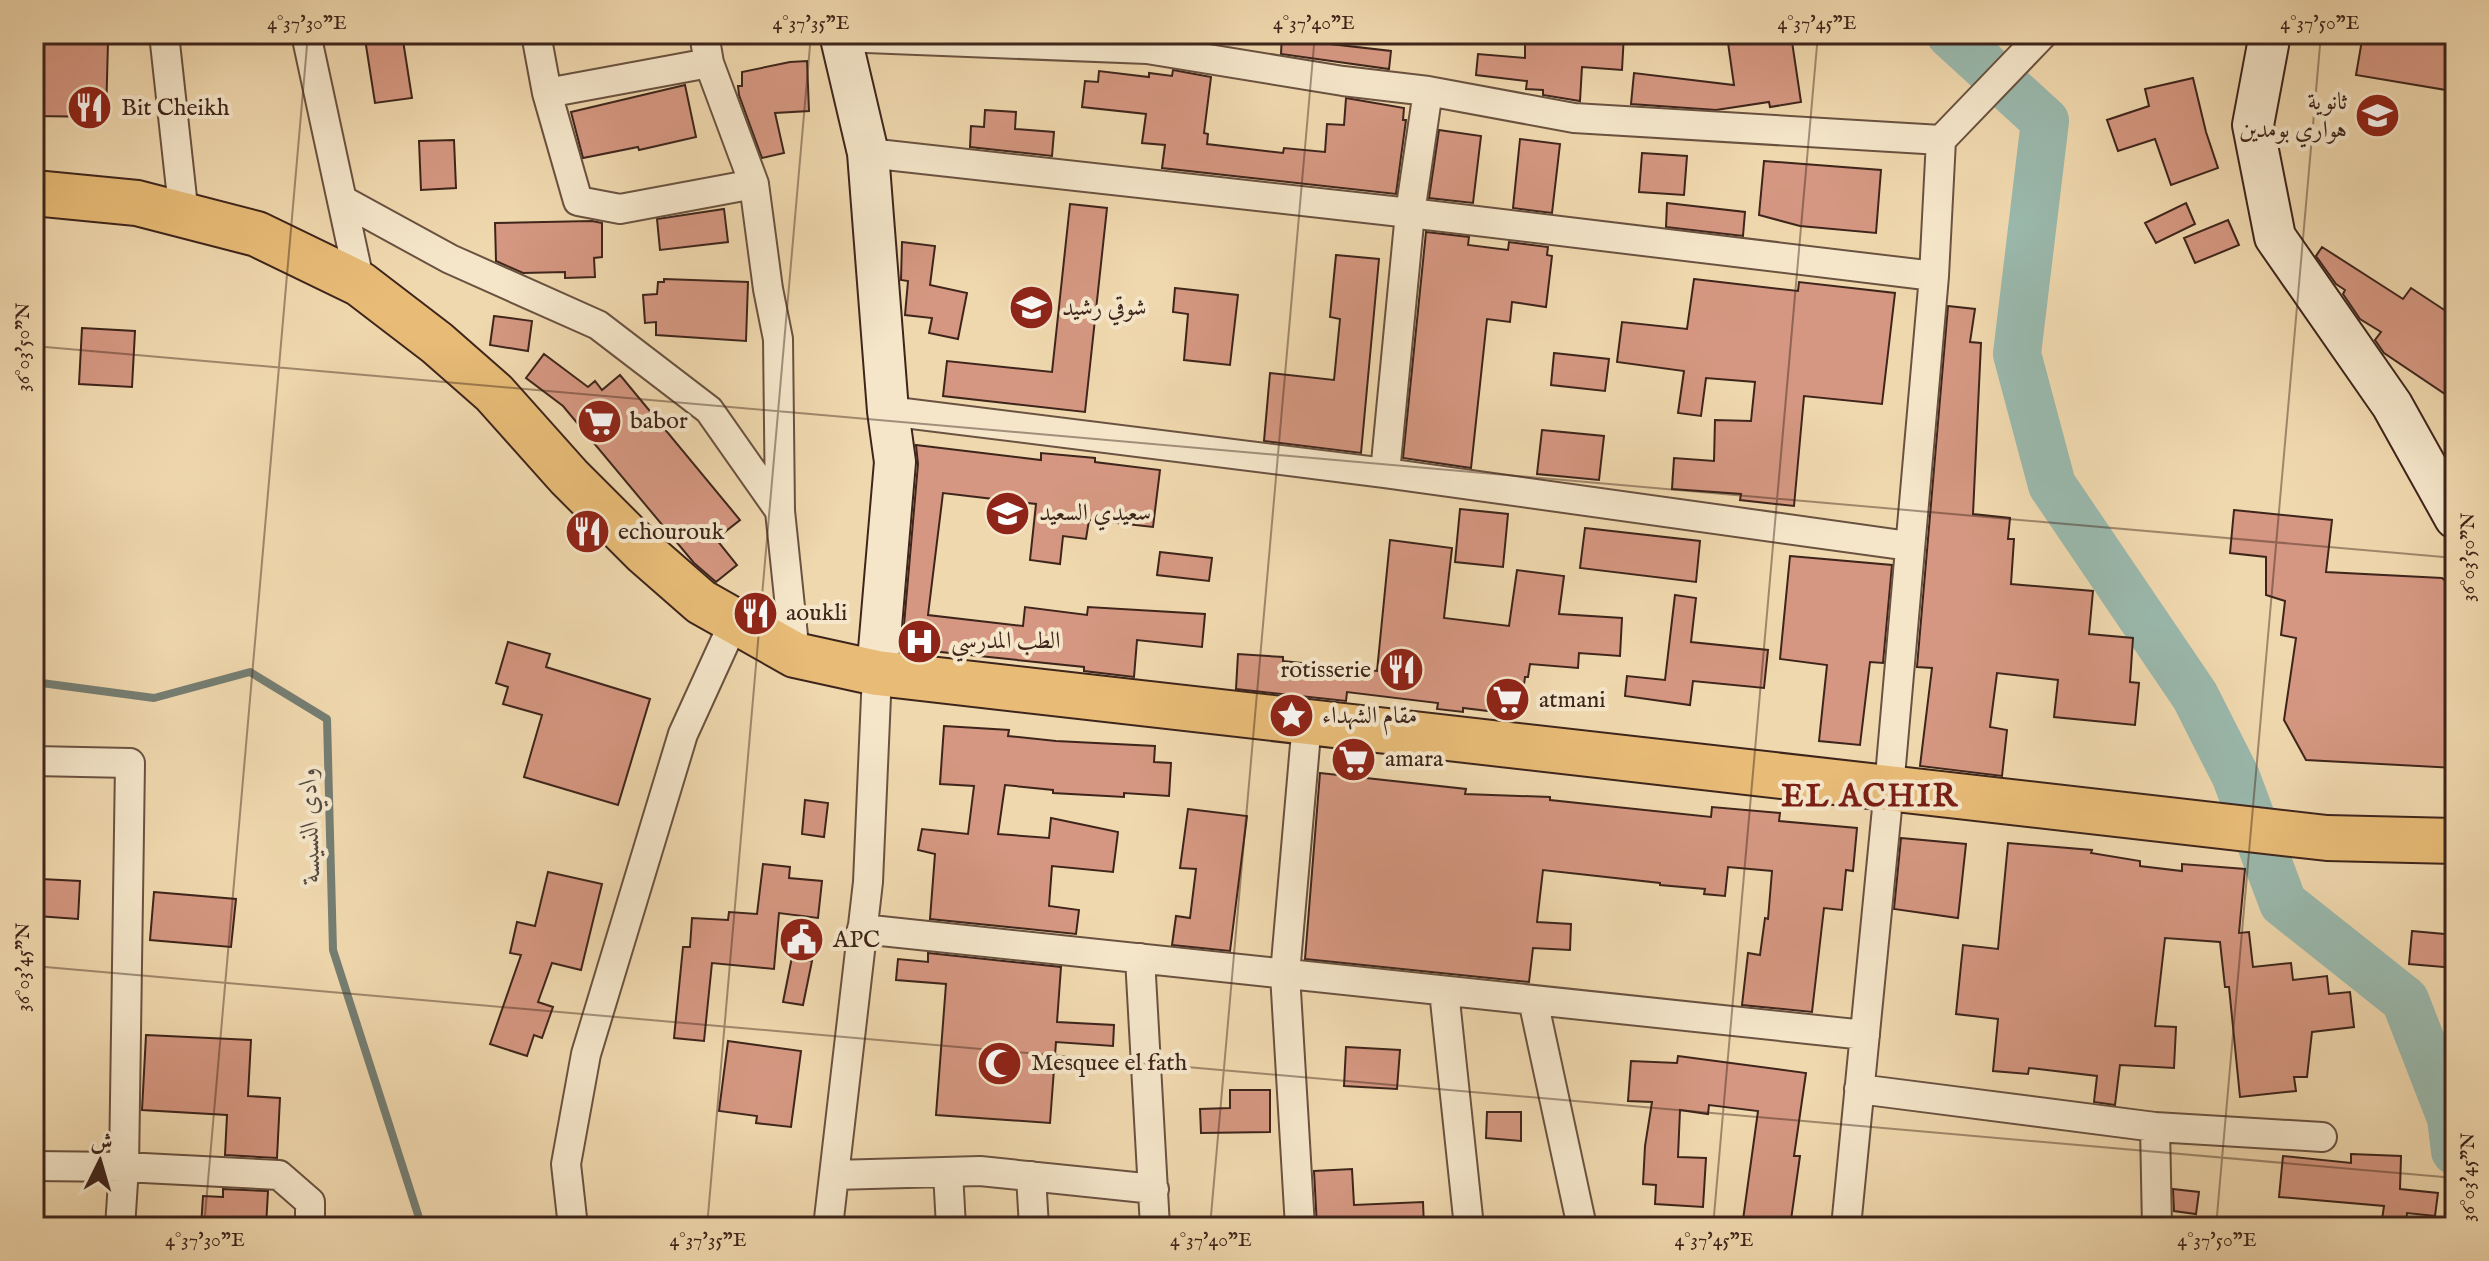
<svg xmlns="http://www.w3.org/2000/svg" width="2489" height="1261" font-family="'IM FELL English',Amiri,serif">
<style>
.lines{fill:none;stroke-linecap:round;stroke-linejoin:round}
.stream{stroke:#757e73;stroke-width:8}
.river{stroke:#9ab9ad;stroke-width:48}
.building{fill:#d59781;stroke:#3e251b;stroke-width:2}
.street-casing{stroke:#6a5240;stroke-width:32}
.secondary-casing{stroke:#3e251b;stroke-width:44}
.primary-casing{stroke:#3e251b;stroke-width:48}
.street{stroke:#f5e6ca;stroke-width:28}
.secondary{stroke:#f5e6ca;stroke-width:40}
.primary{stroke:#e8bc77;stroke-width:44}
.ticks{fill:none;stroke:#3e251b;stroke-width:2;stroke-opacity:0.45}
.labels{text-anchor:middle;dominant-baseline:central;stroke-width:8;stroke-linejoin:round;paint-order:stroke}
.poi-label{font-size:24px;fill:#3e251b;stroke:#f5e6ca;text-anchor:start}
.water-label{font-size:26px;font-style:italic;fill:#554a40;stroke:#f5e6ca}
.district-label{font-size:32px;font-weight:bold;letter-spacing:2px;fill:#7a1f14;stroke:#f5e6ca}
.neatline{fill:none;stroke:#3e251b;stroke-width:3}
.ticks-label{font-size:20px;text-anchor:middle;fill:#3e251b}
</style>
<rect width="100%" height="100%" fill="#f0d8ae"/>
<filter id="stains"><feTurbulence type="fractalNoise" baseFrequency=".0025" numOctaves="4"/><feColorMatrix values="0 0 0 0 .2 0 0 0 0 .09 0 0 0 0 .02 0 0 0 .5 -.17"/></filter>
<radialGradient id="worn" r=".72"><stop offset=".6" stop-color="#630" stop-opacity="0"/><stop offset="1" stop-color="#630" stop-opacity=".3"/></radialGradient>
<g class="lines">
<path class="stream" d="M 34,682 L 154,698 L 250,672 L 327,719 L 333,950 L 422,1227"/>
<path class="river" d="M 1950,34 L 2045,121 L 2017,354 L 2052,485 L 2195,696 L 2236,777 L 2283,903 L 2405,1000 L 2451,1118 L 2455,1151"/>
</g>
<path class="building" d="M 34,34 L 103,34 L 103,42 L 108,42 L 106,117 L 34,116 Z
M 378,34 L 402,34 L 412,98 L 375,103 L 365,39 L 378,37 Z
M 1174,34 L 1215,34 L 1215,43 L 1174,36 Z
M 1282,34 L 1322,34 L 1322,43 L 1391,51 L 1389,69 L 1281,54 Z
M 1525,34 L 1624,34 L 1622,70 L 1582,67 L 1580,101 L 1543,95 L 1543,90 L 1526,89 L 1527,81 L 1476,75 L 1478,54 L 1525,58 Z
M 1737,34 L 1759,34 L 1759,40 L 1791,35 L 1801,102 L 1770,107 L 1769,102 L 1716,110 L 1631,104 L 1634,73 L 1734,85 L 1728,43 L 1739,42 Z
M 2363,34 L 2455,34 L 2455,70 L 2452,91 L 2356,75 Z
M 807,61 L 809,111 L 775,113 L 784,153 L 762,158 L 739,95 L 738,86 L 742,86 L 742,72 L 790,62 Z
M 1173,70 L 1211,77 L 1204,133 L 1208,134 L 1207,144 L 1283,153 L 1284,148 L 1325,152 L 1327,124 L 1344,125 L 1346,98 L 1404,108 L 1403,120 L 1406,120 L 1396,194 L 1162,168 L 1165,145 L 1142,143 L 1146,114 L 1082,107 L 1085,81 L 1098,82 L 1099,71 L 1149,77 L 1149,73 L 1172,76 Z
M 2193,78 L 2206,132 L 2218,168 L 2171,185 L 2155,139 L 2118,151 L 2107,120 L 2149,106 L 2145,89 Z
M 685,85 L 696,137 L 639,150 L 638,147 L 583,158 L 571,112 Z
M 985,110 L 1016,112 L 1015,129 L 1054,132 L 1052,156 L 970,147 L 971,126 L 984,127 Z
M 1439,130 L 1481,136 L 1473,203 L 1429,198 Z
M 1520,139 L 1560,144 L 1552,213 L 1513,208 Z
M 454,140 L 456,188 L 421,190 L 419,141 Z
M 1642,153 L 1687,156 L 1684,195 L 1639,192 Z
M 1764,161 L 1881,170 L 1876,233 L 1800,226 L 1759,215 Z
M 1667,203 L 1745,212 L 1743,236 L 1666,227 Z
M 2186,203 L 2195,224 L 2156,243 L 2145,223 Z
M 1070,204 L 1107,208 L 1085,412 L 943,396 L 947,361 L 1052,372 Z
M 724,209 L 728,242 L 660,250 L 657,219 Z
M 2228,220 L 2239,245 L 2195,263 L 2184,238 Z
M 592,221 L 602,223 L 602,257 L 594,258 L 595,277 L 565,278 L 565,272 L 523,273 L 496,261 L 495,223 Z
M 1426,232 L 1469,237 L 1468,245 L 1508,250 L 1509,242 L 1548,247 L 1547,255 L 1552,256 L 1546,307 L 1512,302 L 1510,322 L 1487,319 L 1471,468 L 1403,458 Z
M 902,242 L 935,246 L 930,285 L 967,293 L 958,339 L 929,333 L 932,318 L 905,315 L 908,281 L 901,280 Z
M 2322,247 L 2403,299 L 2411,288 L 2455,317 L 2455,378 L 2445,394 L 2384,353 L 2375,340 L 2381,332 L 2360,319 L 2343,294 L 2345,290 L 2336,284 L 2316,256 Z
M 1336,255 L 1379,259 L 1361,453 L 1264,441 L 1270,373 L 1334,380 L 1340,319 L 1330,317 Z
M 664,279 L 748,282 L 746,341 L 656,335 L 656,322 L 645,323 L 643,295 L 657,294 L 658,282 L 664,282 Z
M 1694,279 L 1798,291 L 1799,282 L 1895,293 L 1882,404 L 1804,396 L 1794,506 L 1740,500 L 1741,494 L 1672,489 L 1674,458 L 1714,461 L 1715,420 L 1751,421 L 1755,382 L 1706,378 L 1701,416 L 1678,413 L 1684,371 L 1617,362 L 1622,322 L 1687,329 Z
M 1175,288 L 1238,295 L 1230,365 L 1184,360 L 1188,314 L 1173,312 Z
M 1948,306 L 1975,309 L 1970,342 L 1981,343 L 1973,514 L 2010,518 L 2008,539 L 2014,539 L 2011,584 L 2093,591 L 2089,634 L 2133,638 L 2130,682 L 2139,683 L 2135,725 L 2054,717 L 2058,680 L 1997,673 L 1990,727 L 2007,730 L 2002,776 L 1920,766 L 1932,668 L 1917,667 Z
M 494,316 L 532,321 L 528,351 L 490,345 Z
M 82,328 L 135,331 L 132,387 L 79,384 Z
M 1554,353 L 1609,359 L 1605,391 L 1551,385 Z
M 544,354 L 588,387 L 595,381 L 602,390 L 620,375 L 740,520 L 716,539 L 737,565 L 716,582 L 694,563 L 563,406 L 526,378 Z
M 1542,430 L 1604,436 L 1599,480 L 1537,474 Z
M 916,445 L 1041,460 L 1041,453 L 1095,458 L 1095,462 L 1160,470 L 1153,527 L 1089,520 L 1086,539 L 1063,536 L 1060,564 L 1030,560 L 1036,504 L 943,493 L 928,615 L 1023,626 L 1025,607 L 1087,615 L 1088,607 L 1205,614 L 1202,647 L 1137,640 L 1134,677 L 1084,671 L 1084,667 L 902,648 L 918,464 Z
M 1460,509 L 1508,514 L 1503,567 L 1455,562 Z
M 2234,510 L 2332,520 L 2326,572 L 2442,578 L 2455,589 L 2455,768 L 2306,760 L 2284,720 L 2296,638 L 2281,635 L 2285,601 L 2266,595 L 2266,557 L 2230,553 Z
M 1585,528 L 1700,541 L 1696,582 L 1580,568 Z
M 1390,540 L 1452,548 L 1444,618 L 1509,626 L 1517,570 L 1564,576 L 1559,614 L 1622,618 L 1620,656 L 1579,653 L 1578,668 L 1530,664 L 1528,677 L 1525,677 L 1520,715 L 1463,708 L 1463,712 L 1437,709 L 1438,703 L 1347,692 L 1346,701 L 1236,689 L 1238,654 L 1283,657 L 1283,661 L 1377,671 Z
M 1160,552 L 1212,558 L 1209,581 L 1157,575 Z
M 1790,556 L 1892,565 L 1883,663 L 1870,662 L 1860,745 L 1819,741 L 1827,665 L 1780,659 Z
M 1675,595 L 1696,598 L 1691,642 L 1768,650 L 1764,688 L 1693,681 L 1690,705 L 1625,696 L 1627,676 L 1665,680 Z
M 508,642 L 550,654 L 546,667 L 650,699 L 618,805 L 524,777 L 542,715 L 503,704 L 508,687 L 496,683 Z
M 944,726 L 1009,730 L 1008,736 L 1056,741 L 1155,746 L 1154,762 L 1171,763 L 1169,796 L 1124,793 L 1124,797 L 1053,793 L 1053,790 L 1005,785 L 998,834 L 1049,838 L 1051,818 L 1118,832 L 1113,872 L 1052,866 L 1049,906 L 1079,910 L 1076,934 L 930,919 L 935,854 L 918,850 L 922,829 L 968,834 L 974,786 L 940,784 Z
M 1320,773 L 1466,789 L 1465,794 L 1550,797 L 1550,800 L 1711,817 L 1712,807 L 1780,813 L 1779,821 L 1857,828 L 1853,871 L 1846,870 L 1842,910 L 1824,908 L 1812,1012 L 1742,1005 L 1748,953 L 1760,955 L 1765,918 L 1768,919 L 1772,871 L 1728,867 L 1725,896 L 1704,894 L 1705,889 L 1660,885 L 1660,883 L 1543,870 L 1537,922 L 1571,924 L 1570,950 L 1533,948 L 1529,982 L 1305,959 Z
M 805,800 L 828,803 L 824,837 L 802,834 Z
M 1188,809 L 1247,816 L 1230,951 L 1172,945 L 1176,916 L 1190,918 L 1196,869 L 1180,868 Z
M 1901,838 L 1966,844 L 1958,918 L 1894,909 Z
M 2008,843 L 2092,850 L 2091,853 L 2140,861 L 2140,866 L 2182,871 L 2182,864 L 2245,869 L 2239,933 L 2249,932 L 2253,967 L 2291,963 L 2293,980 L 2327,976 L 2329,994 L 2350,992 L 2354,1027 L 2312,1032 L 2307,1077 L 2294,1077 L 2296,1091 L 2240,1097 L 2229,987 L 2225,987 L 2220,942 L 2165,938 L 2155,1026 L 2176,1027 L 2174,1068 L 2120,1065 L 2115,1105 L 2094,1102 L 2097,1076 L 2029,1068 L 2028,1074 L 1993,1071 L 1998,1019 L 1956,1014 L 1963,945 L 1998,949 Z
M 763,864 L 790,867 L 789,878 L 822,881 L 818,918 L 779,913 L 774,969 L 712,963 L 704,1041 L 674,1038 L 683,947 L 690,947 L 692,918 L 728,920 L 729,912 L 757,914 Z
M 548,872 L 602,884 L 581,970 L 552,963 L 538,1002 L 553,1007 L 542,1038 L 534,1035 L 527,1056 L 490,1044 L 521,955 L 510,953 L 517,922 L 535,926 Z
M 41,879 L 80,881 L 78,919 L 37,916 Z
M 154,892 L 236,899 L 231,947 L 150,940 Z
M 2412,931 L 2455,935 L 2455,968 L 2409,964 Z
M 928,953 L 1061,967 L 1057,1022 L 1114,1025 L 1113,1046 L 1056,1042 L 1050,1123 L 936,1115 L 946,984 L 896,980 L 898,959 L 928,962 Z
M 792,957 L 812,961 L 803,1005 L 783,1002 Z
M 146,1035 L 251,1040 L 248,1096 L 280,1098 L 277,1158 L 225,1155 L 227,1115 L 142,1110 Z
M 728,1041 L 801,1051 L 791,1127 L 756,1123 L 757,1116 L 719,1111 Z
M 1346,1047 L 1400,1050 L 1397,1089 L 1344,1086 Z
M 1678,1056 L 1806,1073 L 1794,1156 L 1800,1156 L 1790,1227 L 1742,1227 L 1758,1111 L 1709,1105 L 1708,1114 L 1680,1110 L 1678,1157 L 1706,1158 L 1703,1207 L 1655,1204 L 1656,1185 L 1643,1184 L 1645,1146 L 1652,1102 L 1628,1101 L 1631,1061 L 1677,1063 Z
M 1230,1090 L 1270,1090 L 1270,1132 L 1201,1133 L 1200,1109 L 1230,1108 Z
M 1487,1112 L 1521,1112 L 1521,1141 L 1486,1138 Z
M 2351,1154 L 2401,1156 L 2400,1189 L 2438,1193 L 2435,1216 L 2407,1213 L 2406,1227 L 2381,1227 L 2384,1206 L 2279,1197 L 2283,1156 L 2351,1163 Z
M 1352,1169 L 1354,1205 L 1423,1202 L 1424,1227 L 1317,1227 L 1314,1171 Z
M 223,1189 L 268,1191 L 266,1227 L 201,1227 L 203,1196 L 223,1197 Z
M 2173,1189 L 2199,1192 L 2196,1214 L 2174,1211 Z"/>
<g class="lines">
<defs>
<path id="street" d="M 164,34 L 184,216
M 306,34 L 360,284
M 536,34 L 547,93 L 578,201 L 620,209 L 754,184
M 704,34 L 709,63 L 754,184 L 768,289 L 778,339 L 780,511 L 795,655
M 841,37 L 1147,49 L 1343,81 L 1428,91 L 1574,118 L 1941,140 L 1934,276 L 1889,788 L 1846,1227
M 547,93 L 709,63
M 1941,140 L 2043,34
M 868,153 L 1410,213 L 1934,276
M 344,201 L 450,259 L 598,325 L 709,410 L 780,511
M 888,411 L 1385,473 L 1909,546
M 1385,473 L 1410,213 L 1428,91
M 34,761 L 130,763 L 124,1167 L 120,1227
M 862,929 L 1865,1035
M 1140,958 L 1155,1227
M 1444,991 L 1469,1227
M 1533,1000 L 1582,1227
M 1859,1089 L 2155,1127 L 2322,1137
M 2155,1127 L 2157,1227
M 34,1166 L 124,1167 L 279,1175 L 310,1202 L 310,1227
M 948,1172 L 951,1227
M 834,1175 L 980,1171 L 1154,1189
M 1031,1176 L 1034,1227
M 573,1227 L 566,1164 L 586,1054 L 683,734 L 735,620
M 828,1227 L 868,882 L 877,673
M 1300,1227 L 1285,974 L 1307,722"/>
<path id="secondary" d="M 840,34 L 868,153 L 888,411 L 895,462 L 877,673
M 2270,34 L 2253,125 L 2275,237 L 2392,405 L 2455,518"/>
<path id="primary" d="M 34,193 L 137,203 L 257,234 L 360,284 L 437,343 L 494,393 L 569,477 L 645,553 L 701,602 L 795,655 L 877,673 L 2327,838 L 2455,841"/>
</defs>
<use href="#street" class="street-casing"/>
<use href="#secondary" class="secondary-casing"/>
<use href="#primary" class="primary-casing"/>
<use href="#street" class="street"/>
<use href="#secondary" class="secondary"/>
<use href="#primary" class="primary"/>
</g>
<path class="ticks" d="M 34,346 L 2455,558M 34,966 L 2455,1178M 204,1227 L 308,34M 707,1227 L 811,34M 1210,1227 L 1315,34M 1713,1227 L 1818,34M 2216,1227 L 2321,34"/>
<defs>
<symbol id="restaurant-disc" viewBox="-11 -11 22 22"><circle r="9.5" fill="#8f2418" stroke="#f5e6ca"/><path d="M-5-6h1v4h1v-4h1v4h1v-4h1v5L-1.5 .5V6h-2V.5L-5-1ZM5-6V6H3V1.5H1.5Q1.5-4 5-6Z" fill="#fff"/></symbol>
<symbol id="school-disc" viewBox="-11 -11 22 22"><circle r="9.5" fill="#8f2418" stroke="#f5e6ca"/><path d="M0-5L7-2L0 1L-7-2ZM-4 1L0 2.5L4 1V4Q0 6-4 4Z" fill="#fff"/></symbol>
<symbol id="supermarket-disc" viewBox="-11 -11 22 22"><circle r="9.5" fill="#8f2418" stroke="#f5e6ca"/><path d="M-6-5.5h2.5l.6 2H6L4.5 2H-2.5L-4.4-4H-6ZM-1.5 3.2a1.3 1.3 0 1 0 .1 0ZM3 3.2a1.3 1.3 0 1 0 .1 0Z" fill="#fff"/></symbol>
<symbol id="hospital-disc" viewBox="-11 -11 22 22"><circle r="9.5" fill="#8f2418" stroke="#f5e6ca"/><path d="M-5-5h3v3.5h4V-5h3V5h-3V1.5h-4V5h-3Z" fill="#fff"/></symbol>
<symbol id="sight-disc" viewBox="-11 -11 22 22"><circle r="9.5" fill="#8f2418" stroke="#f5e6ca"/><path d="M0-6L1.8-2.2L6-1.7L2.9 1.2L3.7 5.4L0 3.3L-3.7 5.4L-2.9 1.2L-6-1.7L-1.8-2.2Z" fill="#fff"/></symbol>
<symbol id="civic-disc" viewBox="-11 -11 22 22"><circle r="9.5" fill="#8f2418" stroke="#f5e6ca"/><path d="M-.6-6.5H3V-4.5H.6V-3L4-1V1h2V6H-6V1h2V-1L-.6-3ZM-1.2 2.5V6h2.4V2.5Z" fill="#fff"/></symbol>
<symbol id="mosque-disc" viewBox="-11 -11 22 22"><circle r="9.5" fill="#8f2418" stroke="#f5e6ca"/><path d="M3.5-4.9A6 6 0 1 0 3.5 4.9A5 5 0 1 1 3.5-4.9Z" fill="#fff"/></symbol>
</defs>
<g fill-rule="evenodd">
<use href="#restaurant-disc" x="64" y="82" width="51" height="51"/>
<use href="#school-disc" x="2352" y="90" width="51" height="51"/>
<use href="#school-disc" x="1006" y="282" width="51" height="51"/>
<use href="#supermarket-disc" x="574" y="396" width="51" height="51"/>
<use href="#school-disc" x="982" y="488" width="51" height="51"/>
<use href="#restaurant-disc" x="562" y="506" width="51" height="51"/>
<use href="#restaurant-disc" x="730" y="588" width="51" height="51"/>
<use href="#hospital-disc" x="894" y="616" width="51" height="51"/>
<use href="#restaurant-disc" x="1376" y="644" width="51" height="51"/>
<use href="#supermarket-disc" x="1482" y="674" width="51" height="51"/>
<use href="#sight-disc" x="1266" y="690" width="51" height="51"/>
<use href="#supermarket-disc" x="1328" y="734" width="51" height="51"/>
<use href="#civic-disc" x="776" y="914" width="51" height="51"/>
<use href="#mosque-disc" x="974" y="1038" width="51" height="51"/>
</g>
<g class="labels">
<g class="poi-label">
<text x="2347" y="102" text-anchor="end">ثانوية<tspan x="2347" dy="28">هواري بومدين</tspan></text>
<text x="121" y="108">Bit Cheikh</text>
<text x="1062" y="308">شوقي رشيد</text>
<text x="630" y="421">babor</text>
<text x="1039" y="513">سعيدي السعيد</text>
<text x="618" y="532">echourouk</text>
<text x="786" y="613">aoukli</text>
<text x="951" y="641">الطب المدرسي</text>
<text x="1371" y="670" text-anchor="end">rotisserie</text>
<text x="1539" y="700">atmani</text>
<text x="1322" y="716">مقام الشهداء</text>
<text x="1385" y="759">amara</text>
<text x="833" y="940">APC</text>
<text x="1031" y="1063">Mesquee el fath</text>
</g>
<g class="water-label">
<text transform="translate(310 825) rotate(-92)">وادي النسيسة</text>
</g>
<g class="district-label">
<text x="1870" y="797">EL ACHIR</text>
</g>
</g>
<rect width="2489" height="1261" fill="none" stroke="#f0d8ae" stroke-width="88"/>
<g transform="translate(100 1161) rotate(5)" stroke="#f5e6ca" stroke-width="6" paint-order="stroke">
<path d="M0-6L14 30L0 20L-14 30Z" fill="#3e251b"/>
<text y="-12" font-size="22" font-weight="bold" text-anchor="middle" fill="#3e251b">ش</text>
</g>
<rect x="44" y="44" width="2401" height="1173" class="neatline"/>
<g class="ticks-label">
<text x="307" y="29">4°37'30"E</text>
<text x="811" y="29">4°37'35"E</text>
<text x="1314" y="29">4°37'40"E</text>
<text x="1817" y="29">4°37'45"E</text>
<text x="2320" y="29">4°37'50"E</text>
<text transform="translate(22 347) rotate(-90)" y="7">36°03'50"N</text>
<text transform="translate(2467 557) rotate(-90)" y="7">36°03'50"N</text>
<text transform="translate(22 967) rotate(-90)" y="7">36°03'45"N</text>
<text transform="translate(2467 1177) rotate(-90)" y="7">36°03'45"N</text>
<text x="205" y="1246">4°37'30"E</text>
<text x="708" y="1246">4°37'35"E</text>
<text x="1211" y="1246">4°37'40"E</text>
<text x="1714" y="1246">4°37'45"E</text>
<text x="2217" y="1246">4°37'50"E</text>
</g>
<rect width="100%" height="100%" filter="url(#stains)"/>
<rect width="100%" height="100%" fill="url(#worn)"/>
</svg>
